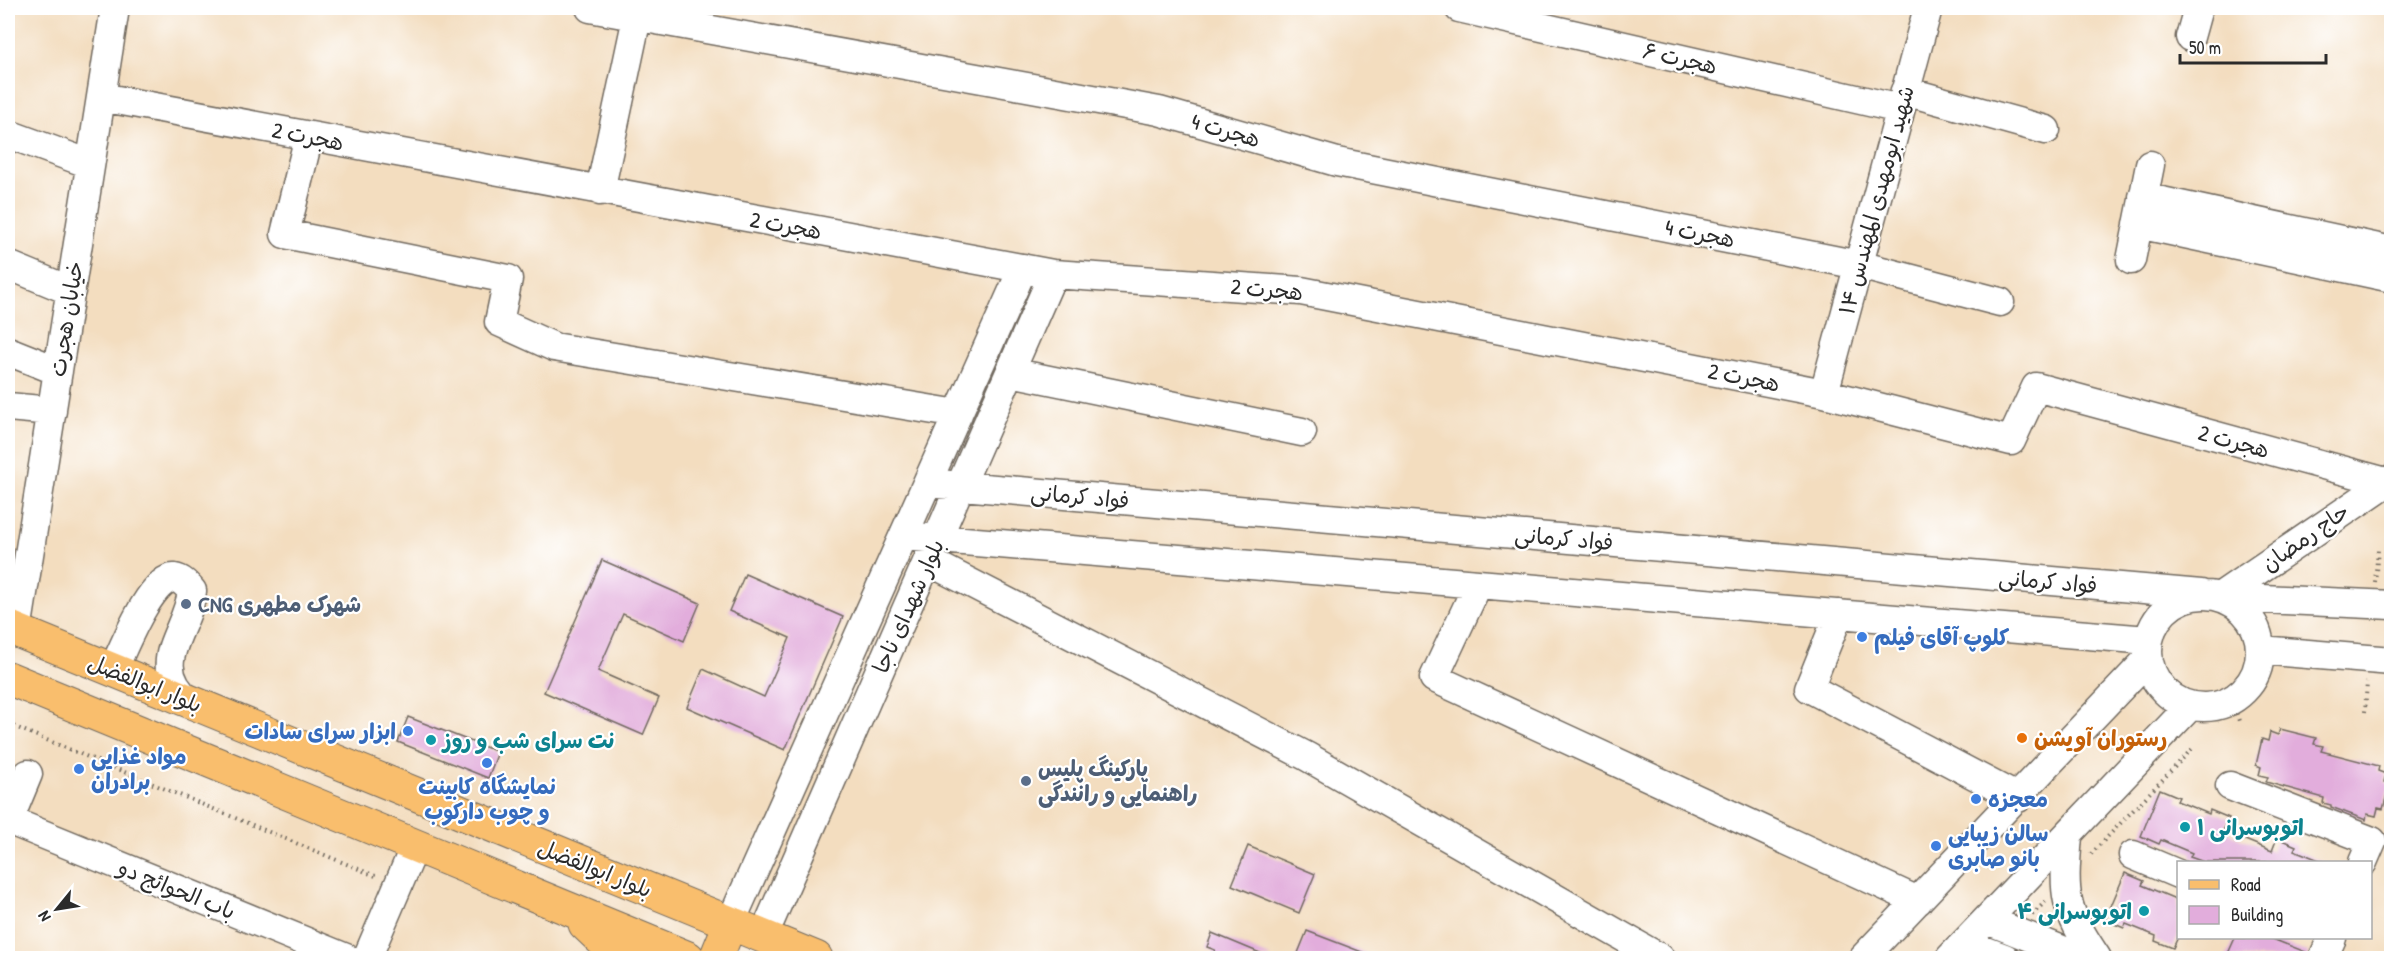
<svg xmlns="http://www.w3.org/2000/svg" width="2399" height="966" font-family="'Patrick Hand','Playpen Sans Arabic',sans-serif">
<rect width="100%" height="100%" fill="#fff"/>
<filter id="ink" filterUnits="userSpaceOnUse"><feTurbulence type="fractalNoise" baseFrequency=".0167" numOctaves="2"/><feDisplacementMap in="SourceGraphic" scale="12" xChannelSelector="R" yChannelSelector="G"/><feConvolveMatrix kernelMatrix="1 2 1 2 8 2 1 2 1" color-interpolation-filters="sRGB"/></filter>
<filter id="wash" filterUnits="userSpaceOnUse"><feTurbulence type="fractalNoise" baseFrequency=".008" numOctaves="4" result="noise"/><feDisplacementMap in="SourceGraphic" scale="24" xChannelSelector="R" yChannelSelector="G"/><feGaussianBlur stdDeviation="1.35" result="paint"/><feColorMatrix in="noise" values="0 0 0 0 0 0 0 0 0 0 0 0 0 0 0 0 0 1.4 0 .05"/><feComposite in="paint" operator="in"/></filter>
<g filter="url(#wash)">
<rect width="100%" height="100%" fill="#f3ddbf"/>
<g id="blocks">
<!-- building -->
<path fill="#e2addc" d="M602,560l98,43 -16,38 -61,-27 -25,57 61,27 -16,37 -99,-43z
M745,574l98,43 -58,133 -98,-43 16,-38 61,28 26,-59 -61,-27z
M408,717l90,35 -10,26 -90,-36z
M2280,729l36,9 -2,6 9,2 -2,5 58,15 -1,5 8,3 -2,8 6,2 -7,25 -5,-1 -2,8 -9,-2 -1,6 -35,-13v-2l-8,-2 1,-5 -58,-16 2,-5 -9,-2 2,-8 -5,-2 6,-26 6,2 2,-9 8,3z
M2160,789l19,8 -2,4 32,13 1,-4 19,8 -6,13 49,20 5,-13 19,8 -2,4 30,12h-120l-14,-5 2,-4 -31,-13 -2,4 -18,-8z
M1248,846l67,28 -16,39 -67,-28z
M2125,873l19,8 -2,4 36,15v37l-5,11 -18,-7 1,-5 -30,-12 -2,4 -19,-8z
M1307,931l68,26v1h-79z
M1212,933l60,25h-61l4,-8 -8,-3z
M2235,938h35l38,15 -1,5h-81z"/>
</g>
</g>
<g filter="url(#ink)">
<use href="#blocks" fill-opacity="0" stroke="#71695f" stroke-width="1.5"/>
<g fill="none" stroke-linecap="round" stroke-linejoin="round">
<defs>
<path id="minor" d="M590,8l569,103 178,51 522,103 141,37
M1459,8l441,101
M2190,37l8,-29
M1905,91l141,39
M101,97l952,177 248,17 523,102 187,48 25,-54 350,95
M8,134l82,30
M309,136l-24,98 223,45 -9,43 55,25 404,67
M600,191l39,-183
M2143,197l249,54
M2138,224l254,54
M2131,260l19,-95
M8,265l63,26
M8,351l50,20
M1010,372l292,60
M1824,393l104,-385
M8,407l44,4
M927,483l1274,111
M904,536l1244,104
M928,561l378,195 354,202
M1478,584l-44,94 484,223
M2148 651a56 56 0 1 1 112 0a56 56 0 1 1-112 0Z
M2219,597l173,-118
M2220,597l172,8
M1839,614l-30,74 209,110
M17,631l98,-623
M2260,650l132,11
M108,668l9,-7c8,-17 35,-84 57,-83 8,1 13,7 18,13 -4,41 -47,73 -2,111
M2230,786l142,55 -9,21
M8,820l338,138
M9,820l19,-46
M2068,836c-5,59 -5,72 29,122
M2133,855l45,19
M1987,920l95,38
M730,924l293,-656
M763,937l290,-663
M1965,943l40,15
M367,958l48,-112
M1863,958l285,-299
M1950,958l240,-252
M2323,958l9,-20"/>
<path id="major" d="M8,627l808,331
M8,678l680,280
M585,924l36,34
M716,958l14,-34"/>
</defs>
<!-- minor casing -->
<use href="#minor" stroke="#71695f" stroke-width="31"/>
<!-- major casing -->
<use href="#major" stroke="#71695f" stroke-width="35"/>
<!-- path -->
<path stroke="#71695f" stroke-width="4" stroke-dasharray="1.5 4.5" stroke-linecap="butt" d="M2375,582l3,-32
M2227,685l12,36
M2365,712l2,-30
M8,724l370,153
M2091,854l101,-105
M2032,915l14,-14"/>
<!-- minor -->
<use href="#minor" stroke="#fff" stroke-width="28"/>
<!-- major -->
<use href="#major" stroke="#f9be6d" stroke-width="33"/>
</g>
</g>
<!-- markers -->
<g fill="#5c6f8a" stroke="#fff" stroke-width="2">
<circle cx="186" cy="604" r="6"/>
<circle cx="1026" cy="781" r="6"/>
</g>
<g fill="#3f7fe0" stroke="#fff" stroke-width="2">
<circle cx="1862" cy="637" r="6"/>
<circle cx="408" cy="731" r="6"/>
<circle cx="487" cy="763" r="6"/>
<circle cx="79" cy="769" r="6"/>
<circle cx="1976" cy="799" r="6"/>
<circle cx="1936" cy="846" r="6"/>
</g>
<circle fill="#e8710a" stroke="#fff" stroke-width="2" cx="2022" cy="738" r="6"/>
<g fill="#0f9aa8" stroke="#fff" stroke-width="2">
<circle cx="431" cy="740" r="6"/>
<circle cx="2185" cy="827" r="6"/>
<circle cx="2144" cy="911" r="6"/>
</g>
<g text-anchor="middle" stroke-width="4.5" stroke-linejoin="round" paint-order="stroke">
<!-- street labels -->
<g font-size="22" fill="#2b2b2b" stroke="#fff">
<text transform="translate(1680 58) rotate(13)" y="8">هجرت ۶</text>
<text transform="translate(1226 130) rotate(16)" y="8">هجرت 4</text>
<text transform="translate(308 136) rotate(11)" y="8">هجرت 2</text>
<text transform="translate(1876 200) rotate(-75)" y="8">شهید ابومهدی المهندس ۱۴</text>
<text transform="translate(786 225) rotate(10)" y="8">هجرت 2</text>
<text transform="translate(1700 233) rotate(11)" y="8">هجرت 4</text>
<text transform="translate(1267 289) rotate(5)" y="8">هجرت 2</text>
<text transform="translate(66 319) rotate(-81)" y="8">خیابان هجرت</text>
<text transform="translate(1744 377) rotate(11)" y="8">هجرت 2</text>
<text transform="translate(2234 441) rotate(15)" y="8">هجرت 2</text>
<text transform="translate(1080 496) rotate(5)" y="8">فواد کرمانی</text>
<text transform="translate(2305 537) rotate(-35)" y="8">حاج رمضان</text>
<text transform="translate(1564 538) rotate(5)" y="8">فواد کرمانی</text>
<text transform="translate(2048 581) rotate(5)" y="8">فواد کرمانی</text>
<text transform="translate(908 606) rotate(-66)" y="8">بلوار شهدای ناجا</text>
<text transform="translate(145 683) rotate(22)" y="8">بلوار ابوالفضل</text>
<text transform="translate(595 868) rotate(22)" y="8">بلوار ابوالفضل</text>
<text transform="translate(177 889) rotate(22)" y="8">باب الحوائج دو</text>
</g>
<!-- service labels -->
<g font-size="22" font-weight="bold" fill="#4e5e75" stroke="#fff" text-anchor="start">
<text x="198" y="612">CNG شهرک مطهری</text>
<text x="1038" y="776">پارکینگ پلیس<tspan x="1038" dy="25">راهنمایی و رانندگی</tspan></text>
</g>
<!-- shop labels -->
<g font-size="22" font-weight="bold" fill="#366cbe" stroke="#fff" text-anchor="start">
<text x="1874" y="645">کلوپ آقای فیلم</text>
<text x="396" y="739" text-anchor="end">ابزار سرای سادات</text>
<text x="91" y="764">مواد غذایی<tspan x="91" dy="25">برادران</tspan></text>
<text x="487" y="794" text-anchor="middle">نمایشگاه کابینت<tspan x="487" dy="25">و چوب دارکوب</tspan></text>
<text x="1988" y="807">معجزه</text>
<text x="1948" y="841">سالن زیبایی<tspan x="1948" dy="25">بانو صابری</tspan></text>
</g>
<!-- food labels -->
<g font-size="22" font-weight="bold" fill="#c56008" stroke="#fff" text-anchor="start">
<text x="2034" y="746">رستوران آویشن</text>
</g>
<!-- culture labels -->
<g font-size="22" font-weight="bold" fill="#0d838f" stroke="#fff" text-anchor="start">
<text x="443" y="748">نت سرای شب و روز</text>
<text x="2197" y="835">اتوبوسرانی ۱</text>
<text x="2132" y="919" text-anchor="end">اتوبوسرانی ۴</text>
</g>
</g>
<!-- margin -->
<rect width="2399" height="966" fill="none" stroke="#fff" stroke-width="30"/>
<!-- legend -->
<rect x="2177" y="861" width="195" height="78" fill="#ffffff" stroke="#aaaaaa" stroke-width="1.5"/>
<rect x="2189" y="880" width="30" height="9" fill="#f9be6d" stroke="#aaaaaa" stroke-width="1.5"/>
<text x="2231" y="891" font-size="18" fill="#2b2b2b">Road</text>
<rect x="2189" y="906" width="30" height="18" fill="#e2addc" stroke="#aaaaaa" stroke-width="1.5"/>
<text x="2231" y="921" font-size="18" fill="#2b2b2b">Building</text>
<!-- north arrow -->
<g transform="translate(57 909) rotate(240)" stroke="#ffffff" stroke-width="4.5" paint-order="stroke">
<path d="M0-4.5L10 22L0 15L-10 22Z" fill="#2b2b2b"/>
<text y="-9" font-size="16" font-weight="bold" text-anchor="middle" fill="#2b2b2b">N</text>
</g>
<!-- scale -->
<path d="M2180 54v9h146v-9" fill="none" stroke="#2b2b2b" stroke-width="3"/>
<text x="2189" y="54" font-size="18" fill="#2b2b2b" stroke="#ffffff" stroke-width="4.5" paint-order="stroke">50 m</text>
</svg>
